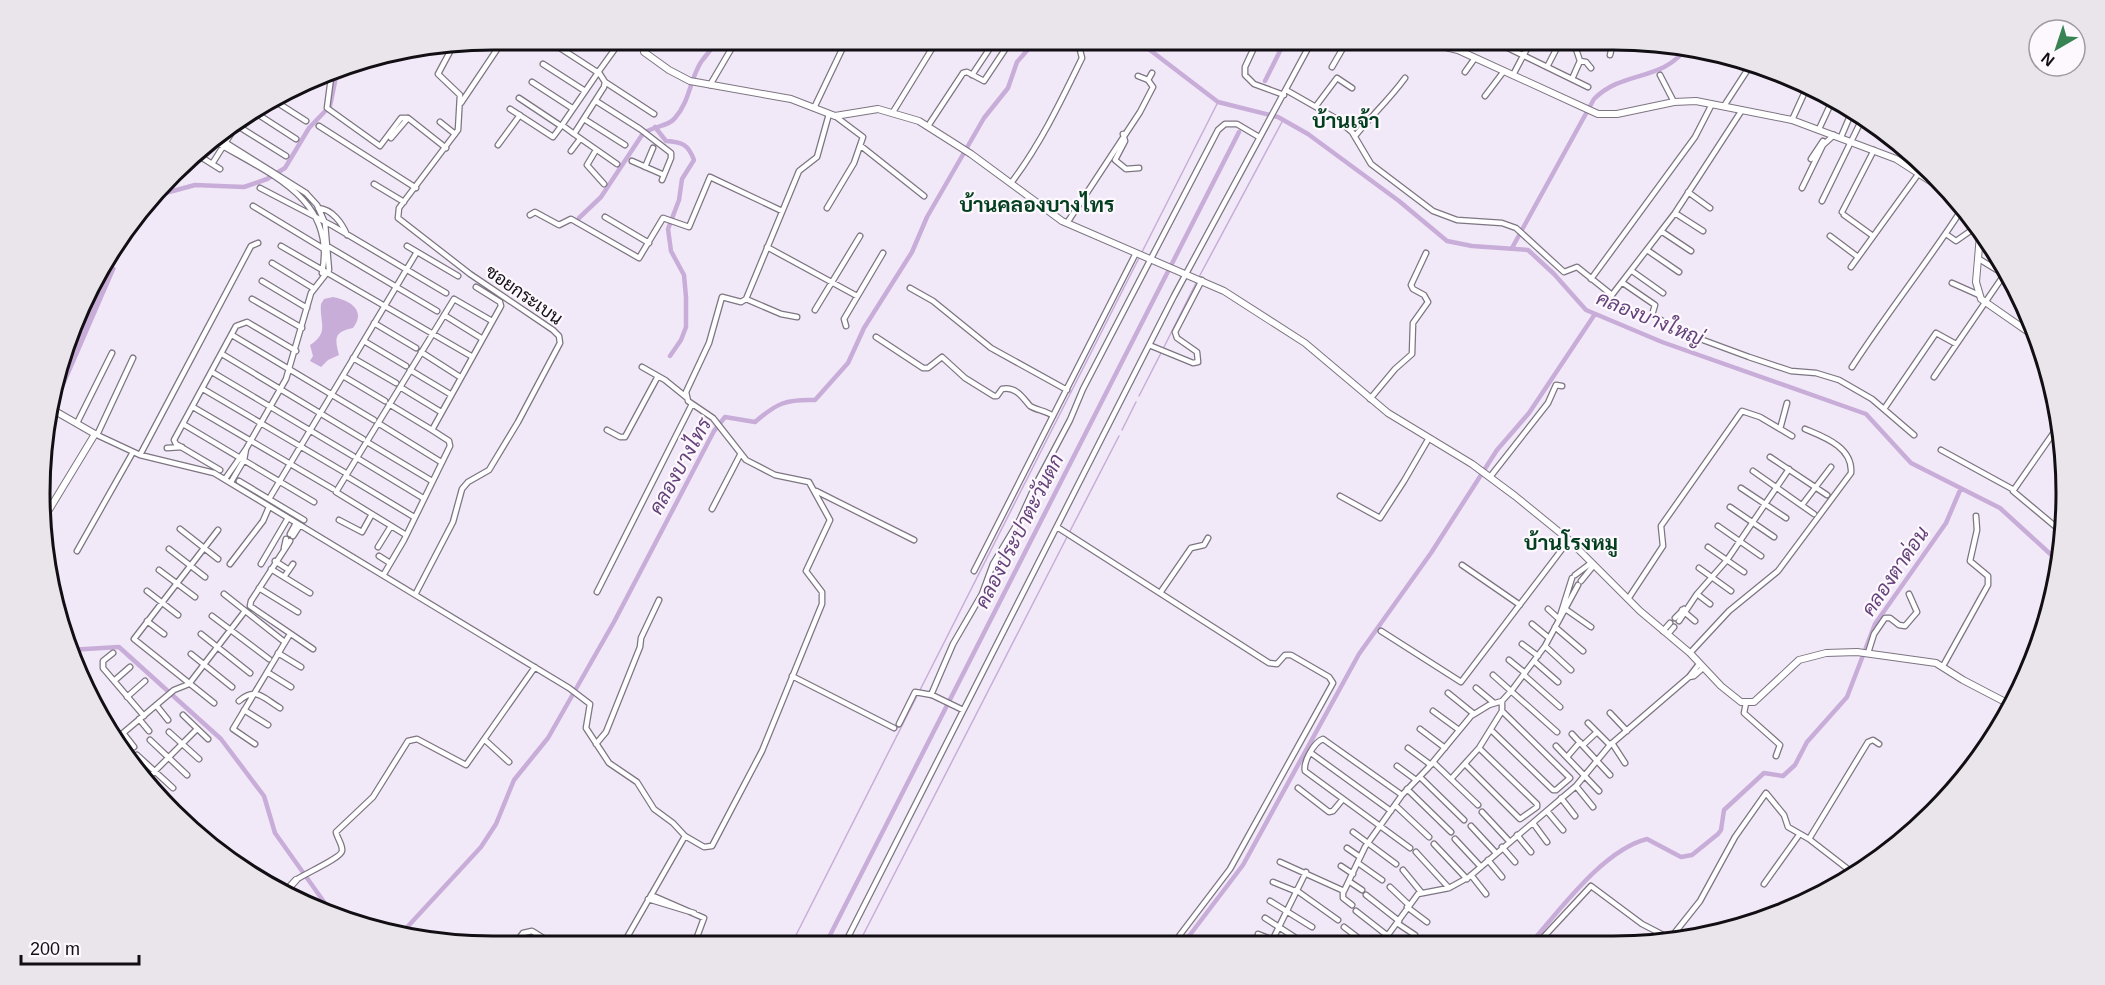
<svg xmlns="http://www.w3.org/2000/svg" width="2105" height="985" font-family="Helvetica,Sarabun,sans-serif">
<rect width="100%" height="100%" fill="#f2e9f8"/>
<!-- water -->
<path fill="#c8add9" d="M104,261l12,7 -53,122 -10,-1z
M333,297c16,3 34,13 20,31 -20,4 -18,11 -14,27l-11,5 -7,7 -11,-6 3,-5 -3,-11c20,-13 9,-23 11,-41l3,-5z"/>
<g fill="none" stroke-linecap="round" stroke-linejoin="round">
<!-- stream -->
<path stroke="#c8add9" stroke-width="1.5" d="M1141,254l77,-152
M1199,277l84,-157
M1164,347l33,-66
M1139,396l22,-43
M1122,430l14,-28
M1069,533l50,-97
M920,690l219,-432
M791,945l127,-251
M858,945l209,-408"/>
<!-- canal -->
<path stroke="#c8add9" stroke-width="4.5" d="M1109,39l37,8 72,55 60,15 30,17 91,67 48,40 25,5 56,4 26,24 32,36 76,32 204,72 45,49 89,45 59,54
M1265,81l21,-42
M655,127l11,14c16,1 22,3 28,19l-12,19 -3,21 -11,29 3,22 13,24 2,22v30l-5,13 -11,16
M158,195l37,-10 49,2 23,-8 18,-11 24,-40 21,-22 8,-39
M579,218l22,-21 41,-62c10,-10 25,-7 33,-17 15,-17 15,-39 26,-56 6,-8 12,-14 17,-23
M1512,248l82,-149c30,-30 68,-16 94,-53
M69,650l50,-3 102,92 43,57 11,37 59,83
M399,936l82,-89 15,-23 18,-44 34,-42 66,-116 100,-191 11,-14 30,5c22,-19 31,-23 60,-22l33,-37 16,-35 48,-76 15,-35 57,-99 24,-30 9,-26 20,-23
M1531,943c29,-33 72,-93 116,-104l34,18 11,-2 26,-21 3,-4 3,-20 40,-37 19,3 12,-11 12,-23 40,-45 28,-73 71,-101 15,-35
M1183,944l60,-79 116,-211 72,-101 66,-103 32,-37 66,-99
M825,945l414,-813"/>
<defs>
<path id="minor" d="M1242,39l12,8
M1258,39l-13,28v8l9,9 30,11
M1560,42l15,4 5,15
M557,46l40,26
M1504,46l84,41
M1610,55l4,-16
M543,64l42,27
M1332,67l11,-19 9,-9
M1547,67l13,-25
M332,70l-5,38 53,38 21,-28h6
M599,71l23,-32
M1465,72l10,-14
M597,74l-35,51 12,9 30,-47 1,-5 -7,-11 1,3
M972,75l24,-36
M1513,75l19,-36
M1660,75l14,27
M1138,76l10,4
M1572,79l8,-18 6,1 5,6
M532,82l40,26
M605,82l49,32
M710,85l27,-46
M1286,90l51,29 15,13 19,32 62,47 24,9 45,3 14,5 48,44 13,-5 35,28 63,-82 67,-103
M1485,96l19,-25
M270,98l36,23
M519,98l42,28
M596,101l44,28 31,24v5l-9,22
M461,103l43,-64
M1316,106l21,-28 15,10
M1724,106l28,-43
M814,108l33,-69
M510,109l43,28 9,-12
M251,110l45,29
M893,112l45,-73
M584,119l41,26
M1792,120l16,-35
M440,122l15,12
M233,123l53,33
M319,126l97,62
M928,126l35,-53 4,-1 17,9 26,-39 6,-3
M1819,129l14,-30
M574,134l43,30
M1123,134l2,7 -10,19 11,9 13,-1
M215,136l91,57 11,12 8,18 4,47 -18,23 -25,86 -40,70 -21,30
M1355,136c17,-21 34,-36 50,-58
M1841,137l12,-28
M391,138l17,-20 38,30
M211,139c53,33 127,57 111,134
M498,145l22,-30
M861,146l63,50
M596,150l-9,15 17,19
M571,151l9,-12
M193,152l27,17
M1811,159l12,-18
M632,161l32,14
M212,164l29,-46
M645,167l8,-19
M1011,183c29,-38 50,-82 71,-125l-2,-8
M374,184l30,18
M260,188l73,38 113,67
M1802,188l21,-43 11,-10
M1688,192l22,16
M1822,201l42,-86
M253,206l71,43
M318,208c14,1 24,15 29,27
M827,208l27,-45 9,-26 -28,-21
M1842,212l32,-62
M1675,213l28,18
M530,215l5,-3 24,13 12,-6 68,39 24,-40 26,9 21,-50 72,34
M1844,215l29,21
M605,217l44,26
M1067,223l73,-111 13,-25 -5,-7 4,-7
M1661,231l30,20
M1946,234l10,7 20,-14
M1830,236l28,21
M281,246l190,110
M407,246l51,30
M329,247l108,64
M767,247l90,49
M1647,250l32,22
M1979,259l23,14
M272,263l41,25
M1851,267l68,-94
M1632,271l31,22
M1591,279l104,-142 17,-33
M262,281l45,27
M1623,283l32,22 -3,10 32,18 65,24 42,14 25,2 23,7 33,19 42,36
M1952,283l27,12
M910,288l23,13 58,47 76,42
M252,299l50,29
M746,299l35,15 16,3
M815,310l45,-74
M444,315l37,23
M374,323l42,25
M846,326l-2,-7 39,-66
M232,335l142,85
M876,337l47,31h5l14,-11 23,21 29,18h3l5,-7c14,-3 21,9 28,17 6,4 17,5 23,10
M364,341l42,25
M1149,345l44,18 5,-1 -1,-10 -20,-14 -2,-6 27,-52
M421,352l39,25
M222,354l141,85
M353,358l43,25
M642,367l23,13 21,17
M1852,367c35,-54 75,-104 110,-158
M410,370l40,24
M212,372l141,84
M343,376l42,25
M1934,377l72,-105
M400,387l41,25
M203,389l141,83
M1370,399l25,-30 17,-15 1,-31 15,-21 -4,-7 -11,-6 -2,-4 15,-32
M389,404l43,26
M193,407l140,82
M1884,409l52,-76 20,11
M77,423l35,-70
M378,423l63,39
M183,424l131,78
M2059,425l-46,66 49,41
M1780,429l7,-26
M607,430l13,7h5l33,-61
M95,434l45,21 74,18 355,215 21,16 -4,24 23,35 28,19 17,27 19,14 12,13 19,11 8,-1 50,-95 60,-147v-12l-16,-21 24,-51 -21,-38 -34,-7 -29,-15 -33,-42 -25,-17 -2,-9 23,-49 13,-46 19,5 5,-3 53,-128 18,-14 12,-43
M97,435l36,-77
M367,442l65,39
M167,448l15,-1
M1941,450l73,40
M140,455l111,-209 7,-3
M1770,457l57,38
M357,458l66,40
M220,470l-44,-26 -2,-4 62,-114 11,-4 49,29
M1753,471l61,43
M346,476l68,41
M1490,477l58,-74 8,-18 6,1
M239,481l65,39
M231,482l13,-22 2,-11
M1741,488l45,30
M816,491l98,49
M1340,496l40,22 24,-37 25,-43
M269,499l148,-247
M1802,505l29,-38
M1730,507l44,30
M712,509l28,-54
M339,520l23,12 10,-18
M1718,526l43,30
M1057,527l212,136 8,1 8,-9h6l38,22 4,6 -103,186 -57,75
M180,529l38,30
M290,534l6,-11
M406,535l-70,-43 118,-193 38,22
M293,536l7,-11
M290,541l-39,60 -1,5 63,43
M378,547l13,-21
M1708,547l36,25
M284,548l2,-9
M169,549l36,28
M77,551l56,-99
M379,556l11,7
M275,561l14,9
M230,564l33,-43 6,-14
M261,564l27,-46
M1462,565l58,40
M1699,568l32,23
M271,569l39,24
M159,570l36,27
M974,571l162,-318
M384,574l20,-34 46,-94 -1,-5 -17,-11 69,-124 -1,-4 -24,-15
M1575,575l16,-12
M284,577l9,-13
M1581,581l13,-16
M259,588l39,24
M147,591l31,24
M597,592l95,-188
M416,593l37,-71 9,-33 6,-7 21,-12 29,-48 42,-79 -1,-7 -6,-6 -83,-56 -72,-56 1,-10 59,-78 2,-35 -22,-21 15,-28
M1160,593l31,-45 13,-3 4,-7
M224,594l58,46
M1697,594l13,10
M1628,599l35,-53 -2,-20 81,-115 18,6 32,19
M1564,608l27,19
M1548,609l11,10
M1682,610l13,11
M212,616l57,43
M1560,616l12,-38
M1675,618l9,-9
M147,621l17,13
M1679,621l18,-27 30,-34 62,-91
M1532,624l17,14
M1555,627l28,24
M1381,631l80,51 108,-142
M1663,631l7,-8
M201,634l49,39
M1668,634l6,-7
M1522,644l16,12
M1545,646l26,24
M113,653l-10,8v7l41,48
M278,653l23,14
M1690,653l39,-42 49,-40 73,-98c2,-26 -27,-36 -46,-44
M1868,653l6,-19 11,-16h5l9,7 6,1 12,-14 -8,-18
M191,654l41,33
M1509,660l16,13
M1534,661l24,21
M1943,666l45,-81v-9l-18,-15 7,-31 -1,-14
M267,672l24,15
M1493,675l64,57
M1524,675l36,32
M792,676l102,52
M1689,677l5,-1 9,-8
M114,681l16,-14
M1476,688l18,15
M1448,693l26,21
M931,695l22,-51 29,-50 11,-30 27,-45 16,-35 34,-64 13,-31 135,-259 7,-6h12l22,13
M127,697l18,-16
M239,701c17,-15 24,-3 41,7
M214,703l-80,-64 84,-109
M1746,703l-2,10 36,32 -4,11
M156,705l12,15
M244,710l24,15
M1433,711l26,19
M1610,713l17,18
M183,715l25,24
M139,719l10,12
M1588,723l22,22
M899,724l16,-32 17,3 31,15
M1420,729l25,19
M1491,730l62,60h3l14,-12 -68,-67v-10
M169,732l30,27
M123,733l11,14
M1572,734l38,41
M116,739l58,-49 15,-6 56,-73
M150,740l37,35
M485,740l24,22
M1612,743l13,20
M255,744l-22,-15 57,-95
M596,744l10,-12 34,-85 1,-9 18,-38
M1583,745l14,-13
M1556,746l43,45
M1408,748l23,17
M1311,753l80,58
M137,755l36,33
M1567,757l13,-15
M1433,762l45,43
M1465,764l55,55 17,-12v-3l-58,-56
M1397,766l19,14
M1420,777l44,43
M148,778l49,-49
M1451,779l28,-31 23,-37
M1576,786l17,21
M1298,788l31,24 4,-1 10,-12
M1407,789l44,43
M1402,795l-79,-56c-9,3 -20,23 -18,32l105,77
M1561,798l14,18
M1395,805l34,32
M1547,811l16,19
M1482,812l27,29
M1533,823l14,19
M1471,826l25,27
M1353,832l43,32
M1517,835l14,17
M1455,839l26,28
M1809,839l59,-97 5,-2 6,4
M1434,844l33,35
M1502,847l13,15
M1347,848l13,9
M1416,852l33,36
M1488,860l14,17
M1280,862l64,29 21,-44 37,-52 26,-27 43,-52 18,-11 13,-4 10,-11 33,-44 33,-61
M1358,863l24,17
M1341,866l12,8
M1403,870l18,22
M1471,875l15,19
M296,880c8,-6 45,-22 46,-29 1,-6 -5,-13 -6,-19l37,-35 35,-56 9,-2 49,26 69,-98
M1273,882l22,9
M1350,882l12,8
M1764,884l35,-49
M1390,887l19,18
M1296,890l42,30
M1343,891v7l9,7
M651,895l53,23 -10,27
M1366,895l33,26
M648,899l46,14
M1270,901l42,26
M1407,907l20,15
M1356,911l32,25
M1265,918l37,24
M1397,923l18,12
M1344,927l21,16
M1258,934l15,6
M1669,940l31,-39 35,-64 31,-44 18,22 4,12 21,12 44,34
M1271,943l35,-71
M1334,943h1
M1382,943l36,-49 31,-6 20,-11 107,-91 34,-41 79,-68 10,-13
M1538,943l53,-57 51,38 33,17
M844,945l330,-649 139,-257
M513,946l10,-13 9,-2 24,15
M622,946l63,-110"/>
<path id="tertiary" d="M642,39l2,13 25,18 21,11 101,18 44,17 43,-7 41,12 52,33 91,67 162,70 81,52 83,70 84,51 43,32 54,44 71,71 50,42 31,33 20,16h13l45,-42 27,-7 31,-1 79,11 27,17 46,24
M1383,39l46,4 29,7 140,64h19l57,-12 22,-1 96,19 104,39 45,29 21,21 18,26 -4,47 5,17 56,39
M44,518l51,-84 -47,-27
M286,891l10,-11"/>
</defs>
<!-- minor casing -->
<use href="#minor" stroke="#7d7582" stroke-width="7"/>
<!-- tertiary casing -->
<use href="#tertiary" stroke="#7d7582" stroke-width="8"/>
<!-- minor -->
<use href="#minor" stroke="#fff" stroke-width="4.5"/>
<!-- tertiary -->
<use href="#tertiary" stroke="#fff" stroke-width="6"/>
</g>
<g text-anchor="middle" stroke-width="4.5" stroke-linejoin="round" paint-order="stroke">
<!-- street labels -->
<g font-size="18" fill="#120f14" stroke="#fcf8fe">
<text transform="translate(524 295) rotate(35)" y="6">ซอยกระเบน</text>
</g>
<!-- water labels -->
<g font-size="20" font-style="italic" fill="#654179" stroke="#fcf8fe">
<text transform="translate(1650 318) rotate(22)" y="7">คลองบางใหญ่</text>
<text transform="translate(680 466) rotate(-61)" y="7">คลองบางไทร</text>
<text transform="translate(1019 531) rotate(-63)" y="7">คลองประปาตะวันตก</text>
<text transform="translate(1895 571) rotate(-56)" y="7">คลองตาด่อน</text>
</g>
<!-- quarter labels -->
<g font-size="21" font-weight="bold" fill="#033e1e" stroke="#fcf8fe">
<text x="1346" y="128">บ้านเจ้า</text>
<text x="1037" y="212">บ้านคลองบางไทร</text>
<text x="1571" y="550">บ้านโรงหมู</text>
</g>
</g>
<!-- crop -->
<path d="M0 0H2105V985H0ZM493 50H1613A443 443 0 0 1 2056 493V493A443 443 0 0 1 1613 936H493A443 443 0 0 1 50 493V493A443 443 0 0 1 493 50Z" fill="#e9e5eb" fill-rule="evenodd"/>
<path fill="none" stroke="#120f14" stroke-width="3" d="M493 50H1613A443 443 0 0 1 2056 493V493A443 443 0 0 1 1613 936H493A443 443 0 0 1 50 493V493A443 443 0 0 1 493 50Z"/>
<!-- north arrow -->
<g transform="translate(2057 48) rotate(219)"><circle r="28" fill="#fcf8fe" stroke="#9e9ba0" stroke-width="1.5"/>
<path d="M0-4.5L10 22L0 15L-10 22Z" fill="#378352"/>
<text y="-9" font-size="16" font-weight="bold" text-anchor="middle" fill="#120f14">N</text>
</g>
<!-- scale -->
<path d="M21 955v9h118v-9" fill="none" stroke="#120f14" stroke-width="3"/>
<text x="30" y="955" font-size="18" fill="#120f14" stroke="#fcf8fe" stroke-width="4.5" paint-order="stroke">200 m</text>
</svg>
